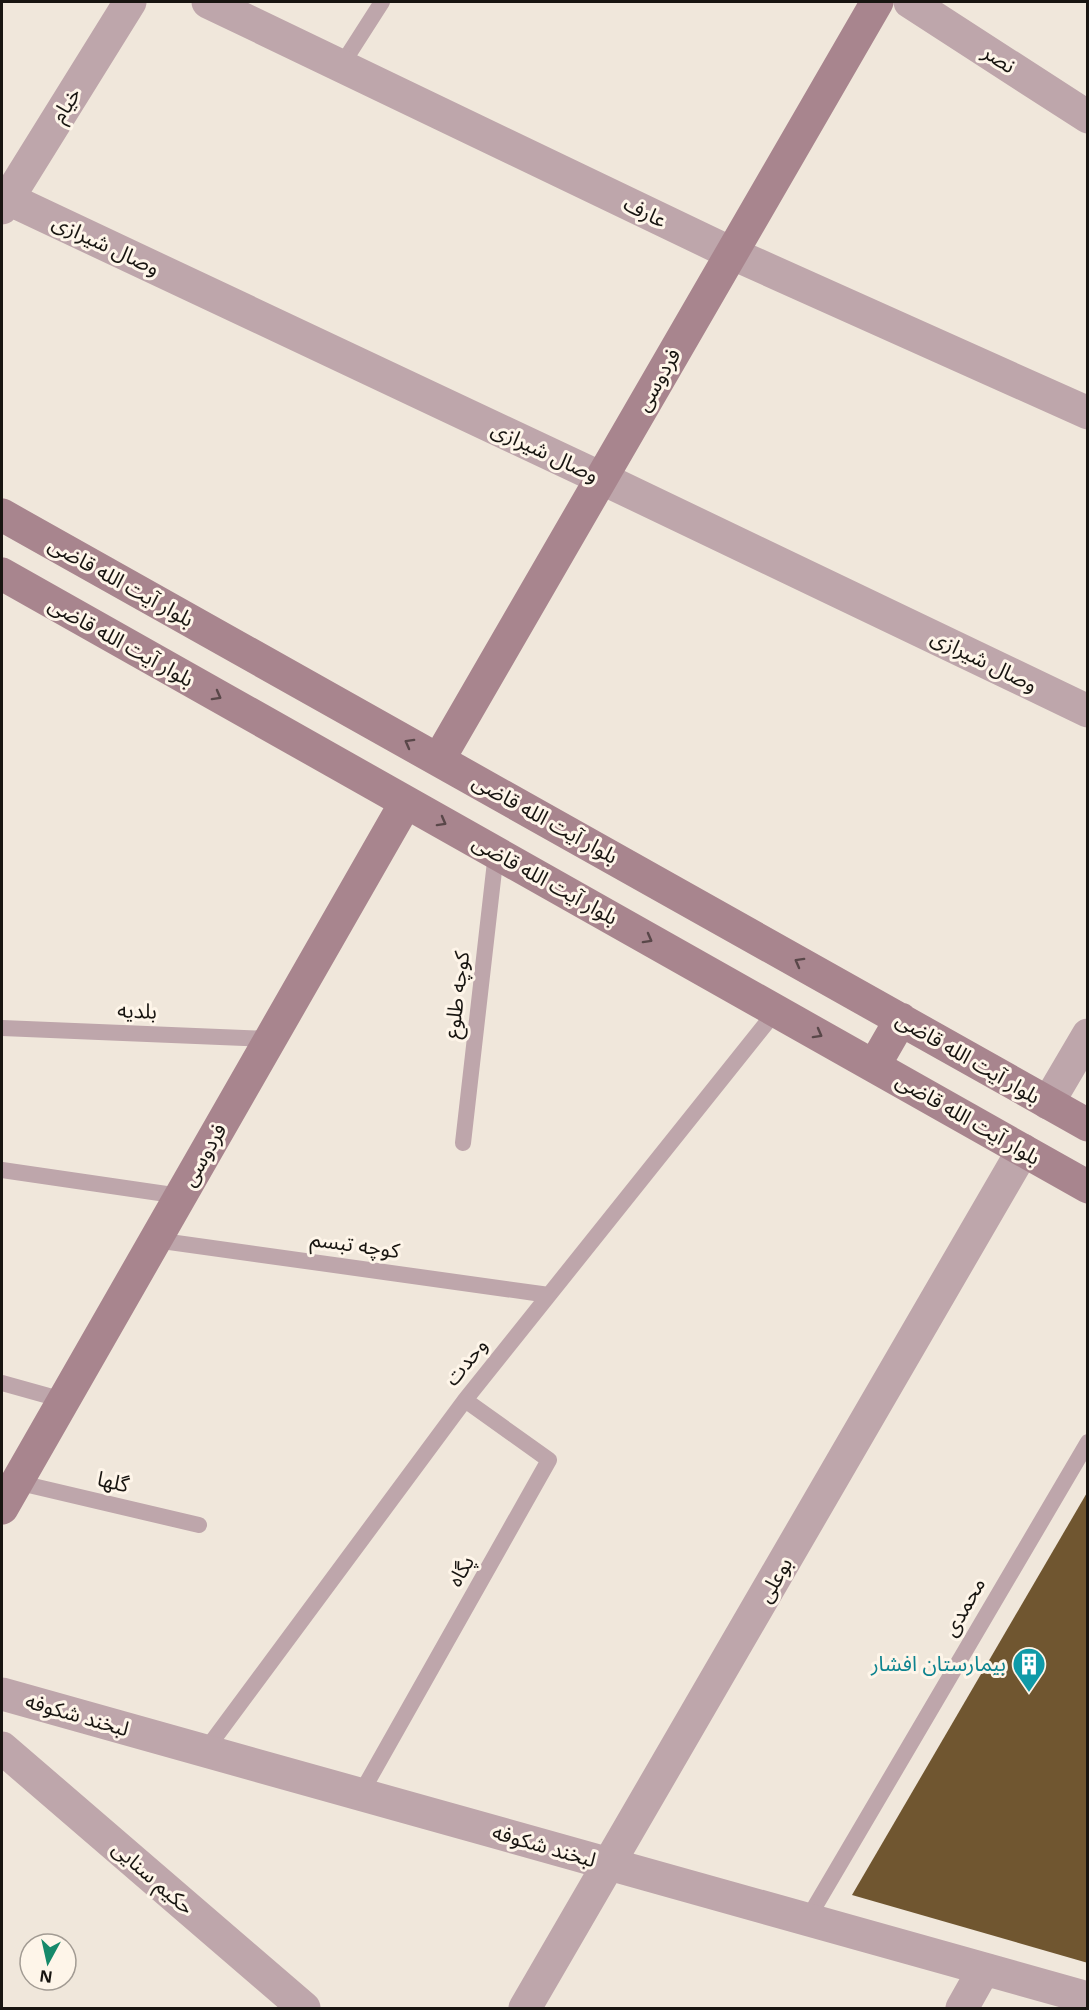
<svg xmlns="http://www.w3.org/2000/svg" width="1089" height="2010" font-family="'Open Sans','Noto Sans Arabic',sans-serif">
<rect width="100%" height="100%" fill="#f0e7db"/>
<!-- building -->
<path fill="#705630" d="M1088,1491v472l-236,-68z"/>
<g fill="none" stroke-linecap="round" stroke-linejoin="round">
<!-- service -->
<path stroke="#bea6ab" stroke-width="16" d="M341,66l41,-64
M2,1028l269,11
M463,1143l33,-290
M2,1170l178,26
M155,1240l394,55
M2,1383l61,17
M16,1482l183,43
M205,1751l260,-351 311,-389
M360,1795l189,-335 -84,-60
M807,1920l281,-478"/>
<!-- minor -->
<path stroke="#bea6ab" stroke-width="33" d="M208,2l523,251 357,160
M910,2l178,115
M2,196l599,282 487,233
M2,208l128,-206
M1048,1103l40,-68
M2,1694l1086,304
M2,1748l302,260
M525,2008l498,-858
M962,2008l22,-39"/>
<!-- secondary -->
<path stroke="#a8858e" stroke-width="33" d="M2,515l1086,610
M2,574l1086,613
M439,759l438,-757
M874,1066l27,-47
M2,1508l404,-706"/>
</g>
<!-- one-way arrows -->
<defs><path id="oneway-chevron" d="M-2-3.5L2.5 0L-2 3.5" fill="none" stroke-width="1.6" stroke-linecap="round" stroke-linejoin="round" transform="scale(1.5)"/></defs>
<g stroke="#594749">
<use href="#oneway-chevron" transform="translate(217 696) rotate(29)"/>
<use href="#oneway-chevron" transform="translate(409 743) rotate(-151)"/>
<use href="#oneway-chevron" transform="translate(442 822) rotate(29)"/>
<use href="#oneway-chevron" transform="translate(648 939) rotate(29)"/>
<use href="#oneway-chevron" transform="translate(799 962) rotate(-151)"/>
<use href="#oneway-chevron" transform="translate(818 1034) rotate(29)"/>
</g>
<!-- icons -->
<defs>
<symbol id="building-pin" viewBox="-11 -11 22 30"><path d="M0 17L-7.5 6A9.5 9.5 0 1 1 7.5 6Z" fill="#0f9aa8" stroke="#fef5e9"/><path d="M-4-6H4V6H1V3H-1V6H-4ZM-2.5-4.3h1.7v1.8h-1.7ZM.8-4.3h1.7v1.8H.8ZM-2.5-1h1.7V.8h-1.7ZM.8-1h1.7V.8H.8Z" fill="#fff"/></symbol>
</defs>
<g fill-rule="evenodd">
<use href="#building-pin" x="1010" y="1645" width="38" height="52"/>
</g>
<g text-anchor="middle" stroke-width="6" stroke-linejoin="round" paint-order="stroke">
<!-- street labels -->
<g font-size="21" fill="#181511" stroke="#fef5e9">
<text transform="translate(999 59) rotate(33)" y="7">نصر</text>
<text transform="translate(66 105) rotate(-58)" y="7">خیام</text>
<text transform="translate(645 212) rotate(26)" y="7">عارف</text>
<text transform="translate(106 245) rotate(25)" y="7">وصال شیرازی</text>
<text transform="translate(658 380) rotate(-60)" y="7">فردوسی</text>
<text transform="translate(545 452) rotate(25)" y="7">وصال شیرازی</text>
<text transform="translate(121 582) rotate(29)" y="7">بلوار آیت ‌الله قاضی</text>
<text transform="translate(121 642) rotate(29)" y="7">بلوار آیت‌ الله قاضی</text>
<text transform="translate(984 661) rotate(26)" y="7">وصال شیرازی</text>
<text transform="translate(545 819) rotate(29)" y="7">بلوار آیت ‌الله قاضی</text>
<text transform="translate(545 880) rotate(29)" y="7">بلوار آیت‌ الله قاضی</text>
<text transform="translate(457 995) rotate(-83)" y="7">کوچه طلوع</text>
<text transform="translate(137 1011) rotate(2)" y="7">بلدیه</text>
<text transform="translate(968 1058) rotate(30)" y="7">بلوار آیت ‌الله قاضی</text>
<text transform="translate(968 1119) rotate(30)" y="7">بلوار آیت‌ الله قاضی</text>
<text transform="translate(204 1155) rotate(-60)" y="7">فردوسی</text>
<text transform="translate(355 1245) rotate(8)" y="7">کوچه تبسم</text>
<text transform="translate(466 1362) rotate(-51)" y="7">وحدت</text>
<text transform="translate(113 1482) rotate(13)" y="7">گلها</text>
<text transform="translate(461 1571) rotate(-60)" y="7">پگاه</text>
<text transform="translate(775 1580) rotate(-60)" y="7">بوعلی</text>
<text transform="translate(964 1607) rotate(-60)" y="7">محمدی</text>
<text transform="translate(77 1715) rotate(16)" y="7">لبخند شکوفه</text>
<text transform="translate(544 1846) rotate(16)" y="7">لبخند شکوفه</text>
<text transform="translate(153 1878) rotate(41)" y="7">حکیم سنایی</text>
</g>
<!-- culture labels -->
<g font-size="21" fill="#0d838f" stroke="#fef5e9" text-anchor="end">
<text x="1006" y="1671">بیمارستان افشار</text>
</g>
</g>
<!-- border -->
<rect width="1089" height="2010" fill="none" stroke="#181511" stroke-width="6"/>
<!-- north arrow -->
<g transform="translate(48 1962) rotate(188)"><circle r="28" fill="#fef5e9" stroke="#a29b93" stroke-width="1.5"/>
<path d="M0-4.5L10 22L0 15L-10 22Z" fill="#15896a"/>
<text y="-9" font-size="16" font-weight="bold" text-anchor="middle" fill="#181511">N</text>
</g>
</svg>
